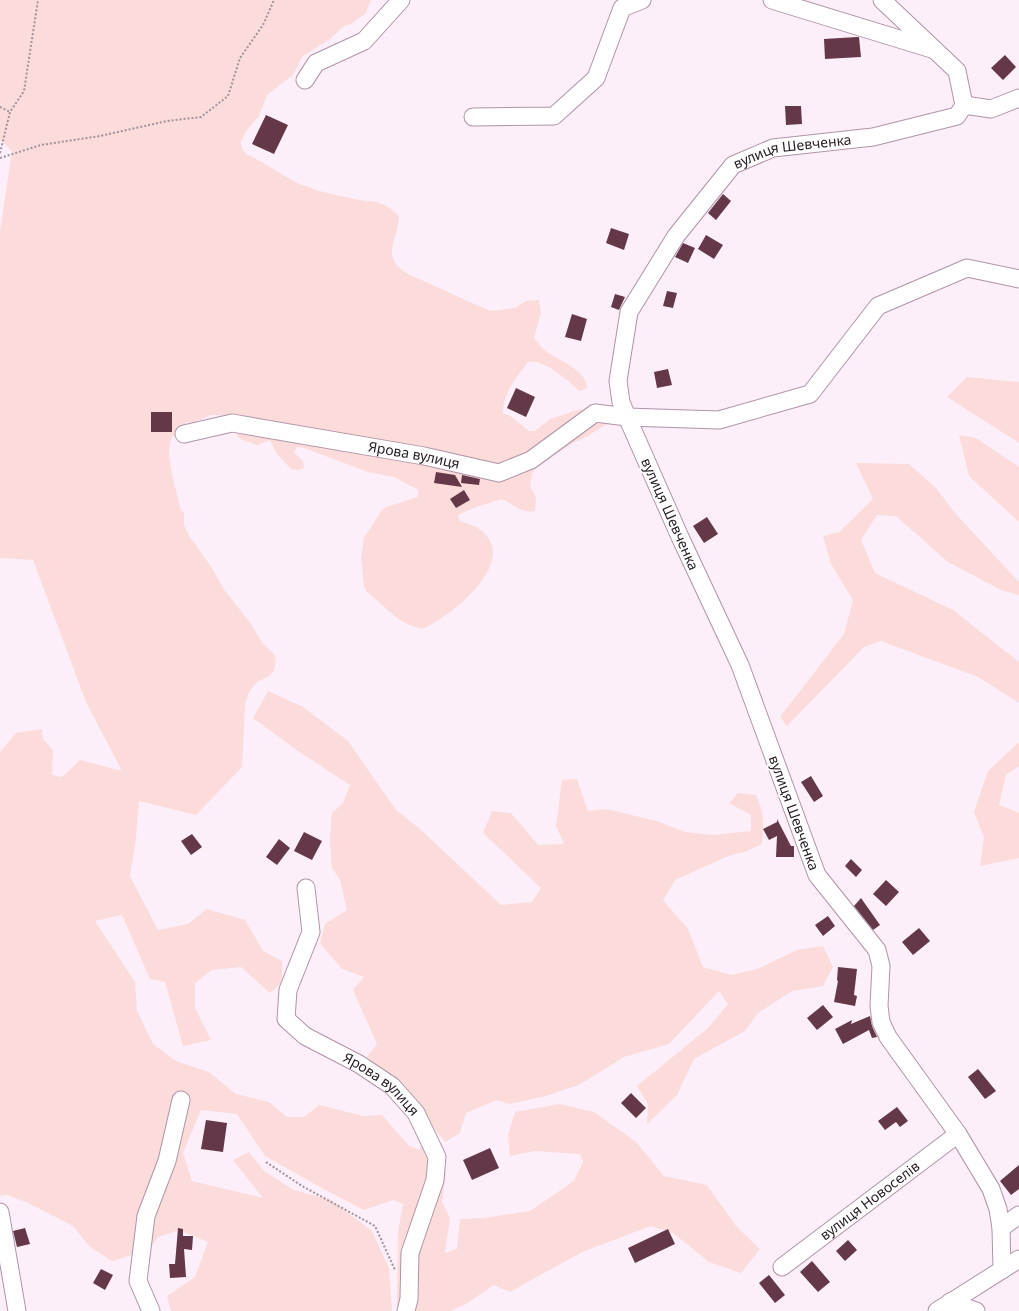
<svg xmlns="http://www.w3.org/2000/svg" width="1019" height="1311" font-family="'Noto Sans',sans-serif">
<rect width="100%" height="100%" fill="#fceff9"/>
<!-- green -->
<path fill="#fbdcdb" d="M0,0h371l-5,13 -15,11 -7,2 -14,13 -28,18 -9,18 -26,20 -8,21 -13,15 -5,11 1,7 4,5c22,9 40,26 62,33 13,5 28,8 42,11 24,6 29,-1 49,18 -1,26 -20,40 9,58l82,37 25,-3 11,-7 13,-1 2,13 -7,25c4,5 8,10 13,14 12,8 40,19 40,36l-7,3c-13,-10 -34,-32 -52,-29 -11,15 -26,32 -25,52l6,1 20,16h6l15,-12 31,-10 24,9 3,6c-11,5 -22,15 -34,18l-38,26 -4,6 -2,12 6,12 -1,13c-13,3 -22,-7 -33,-12l-26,8 -18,8 2,6c9,3 19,6 25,13 31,32 -38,85 -63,95l-13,-4 -12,-7 -31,-27 -2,-6 -3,-27 3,-20 18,-28 5,-3 31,-10v-7l-24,-13 -26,-5 -64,-24 -7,-1 -3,5 9,9 1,7 -7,2 -6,-1 -14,-15 -7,-14 -13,5c-5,-2 -15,-4 -19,-8 -6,-9 -1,-15 -14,-22h-13l-19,8 -5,-1c-5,5 -12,10 -15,16 -9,17 6,55 9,73l3,1v13l6,12 22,31 13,23 24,30 14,23 10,9 3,5 -2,13 -5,5 -12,6 -8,10 -4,12 -3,63 -46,48 -57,-14 -3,37 -6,38 28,54 30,-6 19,-15 38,11 18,31 19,10v21l-12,11 -29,-26 -29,3 -17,13v25l16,32 -28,6 -18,-64 -15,-3 -28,-64 -27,6 40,61 2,29 16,33 23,17 33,11 27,22 33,8 18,15h17l15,-12 44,11 19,-1 27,31 11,4 3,-14 12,16 11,23 -4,27 8,16 -5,35 12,-4 3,-30 24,-1 46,-7 44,-30 9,-19 -3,-8 -45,-3 -25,5 -2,-21 7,-23 45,-8 34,8 42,30 28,34 43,9 29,41 24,23 -19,24 -32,-11 -36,-29 -22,-7 -69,26 -72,40 -16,-7 -28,19 -15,7h-54l1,-79 5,-28 -10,-4 -29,10 -46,-24 -53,-30 -28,-42 -36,-4 -18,43 9,28 71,17 -30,-38 16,-8 15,19 30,19 37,10 41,31 17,37 3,43h-221l-4,-15 28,-19 13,-35 -29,-12 -21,7 -9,13 -37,11 -23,-15 -16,-20 -47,-24 -19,-7 -7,1v-444l16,-19 26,-4 1,10 10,11 -1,25 10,2 18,-17 42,11 -36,-69 -53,-142 -33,-2v-327l12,-80 -12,-11z
M967,377l52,5v61l-72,-46z
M959,435l17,3 43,29v55l-50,-46z
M856,463l53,1 27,24 19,25 64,69v13l-18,-5 -53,-28 -52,-46 -19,-1 -16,25 14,33 78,37 66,52v41l-41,-26 -97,-36 -17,6 -77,79 -7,-9 64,-83 9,-34 -22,-36 -8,-28 16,-4 34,-33z
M268,691l35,16 45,34 48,69 24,19 81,76 31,-3 9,-14 -58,-55 9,-22 19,2 27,32 26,-1 -8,-18 6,-46 15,-1 11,32 18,-2 51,12 28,11 27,3 39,-4v-16l-22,-12 9,-10 18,2c8,17 8,30 6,49l-15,7 -19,5 -53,24 -12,20 25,29 15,38 28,8 26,-6 40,-19 26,-4 10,21 -10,19 -31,5 -34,22 -13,18 -51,28 -17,36 -30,29 1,-20 -11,-18 71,-58 20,-24 -9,-13 -50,53 -45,13 -45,28 -33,11 -36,8 -13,-4 -31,13 -6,20 -15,9 -48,-61 -30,-24 10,-13 -24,-54 11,-13 -22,-8 -22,-26 5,-19 22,-14 -7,-30 -8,-12 -2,-28 2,-27 11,-10 7,-18 -52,-34 -45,-33z
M1019,742v24l-13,9 -7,30 20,8v45l-39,8 4,-29 -10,-25 14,-41z"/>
<!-- building -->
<path fill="#653849" d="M857,37h2l2,20 -36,2 -1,-20z
M1005,55l11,12 -13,13 -12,-12z
M785,106h16l1,18 -16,1z
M266,115l22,10 -14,29 -22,-10z
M723,194l8,7 -15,19 -8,-7z
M611,228l18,6 -5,16 -18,-7z
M706,235l17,10 -9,14 -16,-10z
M683,243l12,5 -7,15 -13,-6z
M667,291l10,2 -4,15 -10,-2z
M615,294l10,3 -6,13 -8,-3z
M572,314l15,5 -6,22 -16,-4z
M668,369l4,16 -15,3 -3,-16z
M516,388l19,9 -9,20 -19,-9z
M151,412h21v20h-21z
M436,472l19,3 7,12 -28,-4z
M462,475l18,4 -1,6 -18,-2z
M464,490l6,10 -14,8 -6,-9z
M707,517l11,17 -14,9 -11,-17z
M811,776l12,20 -9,6 -13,-20z
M777,819l14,27h3v11h-18l1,-21 -8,4 -6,-11 14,-7z
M304,832l18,9 -10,19 -18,-9z
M192,834l10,13 -11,8 -10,-14z
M279,839l11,9 -13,17 -11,-8z
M851,859l11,11 -6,7 -11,-11z
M886,880l13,12 -13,14 -13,-12z
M861,898l19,27 -7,5 -19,-24z
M828,916l7,10 -12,10 -8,-11z
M919,928l11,13 -17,14 -11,-13z
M838,967l19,2 -3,26 3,1 -2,10 -21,-4 4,-21 -1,-1z
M823,1005l10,12 -16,13 -10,-12z
M870,1016l2,10 5,11 -5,1 -3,-8 -26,14 -8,-15 17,-9 -1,4z
M978,1069l18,22 -11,8 -17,-22z
M631,1093l15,15 -10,10 -15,-15z
M897,1107l11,14 -8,6 -4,-5 -11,8 -7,-9z
M206,1120l21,3 -4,29 -22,-3z
M490,1148l9,20 -27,12 -9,-20z
M1019,1165v24l-8,6 -11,-14z
M25,1228l5,16 -13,3 -4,-16z
M178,1228l5,1v7h10l-1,14 -8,-1 2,28 -16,1 -1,-14h6z
M668,1229l7,15 -40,19 -7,-15z
M848,1240l9,10 -12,11 -9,-10z
M812,1261l18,21 -12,10 -18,-20z
M101,1269l12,6 -8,15 -12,-7z
M769,1275l16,20 -10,8 -16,-20z"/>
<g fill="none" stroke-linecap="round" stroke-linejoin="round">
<defs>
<g id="minor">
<path d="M772,0l163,50"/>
<path d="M882,0l75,71 7,34"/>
<path d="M305,80l11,-17 48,-22 37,-41"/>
<path d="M473,117l81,-1 42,-38 26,-70 20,-8"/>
<path id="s1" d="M184,434l48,-11 192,33 75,17 32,-13 64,-47 32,4 92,3 91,-26 68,-88 89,-38 52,11"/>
<path id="s2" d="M306,888l5,44 -23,58 -2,29 19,17 54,28 33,22 24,27 21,44 -2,23 -25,73 -1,46 -3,12"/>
<path d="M0,1212l17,99"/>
<path d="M1001,1228l18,-13"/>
<path id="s3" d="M782,1267l176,-133"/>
<path id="s4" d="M1002,1270l-1,-42 -3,-19 -7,-20 -33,-55 -70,-97 -7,-15 -2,-16 2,-40 -4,-16 -60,-75 -77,-210 -60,-128 -53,-120 -6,-15 -3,-21 11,-69 47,-76 57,-71 40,-17 100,-11 84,-21 7,-11 27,4 28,-11"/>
<path d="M950,1302l26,9"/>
<path d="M151,1311l-13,-30 8,-65 21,-55 14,-61"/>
<path d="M937,1311l82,-52"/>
</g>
</defs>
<!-- minor casing -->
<use href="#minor" stroke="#b093a9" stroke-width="19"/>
<!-- path -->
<path stroke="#9e929c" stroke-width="2" stroke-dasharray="2 2" stroke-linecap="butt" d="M0,107l10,5
M0,153l10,-41 14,-21 14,-91
M0,158l41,-13 59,-9 67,-15 34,-4 27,-21 12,-38 23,-33 11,-25
M266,1162l36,24 73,40 20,44"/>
<!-- minor -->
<use href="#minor" stroke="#fff" stroke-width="17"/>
</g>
<g text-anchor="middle" stroke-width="4" stroke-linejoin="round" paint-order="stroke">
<!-- street labels -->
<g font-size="14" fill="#271c25" stroke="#fff">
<text dy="5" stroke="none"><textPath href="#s4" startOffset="1297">вулиця Шевченка</textPath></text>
<text dy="5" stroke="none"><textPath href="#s1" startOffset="234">Ярова вулиця</textPath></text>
<text transform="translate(670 514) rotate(66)" y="5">вулиця Шевченка</text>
<text transform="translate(794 813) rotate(70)" y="5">вулиця Шевченка</text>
<text dy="5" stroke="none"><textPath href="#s2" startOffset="252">Ярова вулиця</textPath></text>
<text dy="5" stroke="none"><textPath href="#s3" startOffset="110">вулиця Новоселів</textPath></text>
</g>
</g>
</svg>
